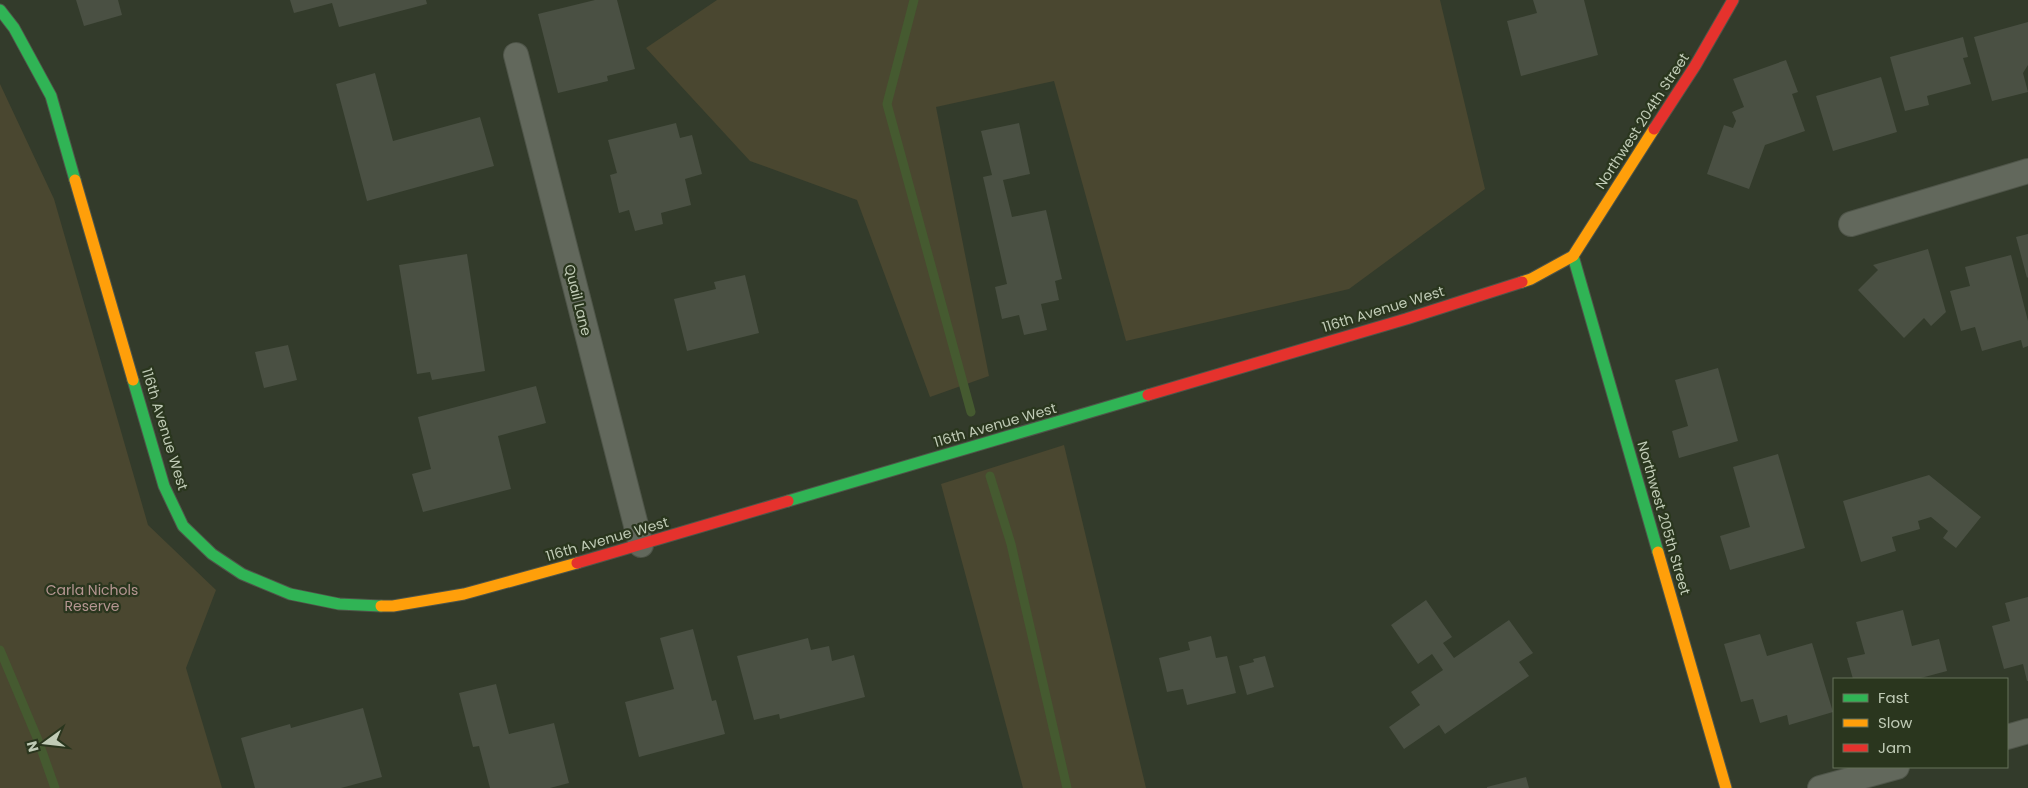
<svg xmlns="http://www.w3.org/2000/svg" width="2028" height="788" font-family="Poppins,sans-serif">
<rect width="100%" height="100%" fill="#333b2b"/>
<!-- green -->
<path fill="#4a4730" d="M717,0h723l45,189 -136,100 -223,52 -72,-260 -118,26 53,269 -59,21 -73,-197 -107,-39 -104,-113z
M0,84l54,115 94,326 68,65 -30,78 36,120h-222z
M1064,445l82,343h-123l-82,-304z"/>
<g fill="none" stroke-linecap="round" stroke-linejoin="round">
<!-- stream -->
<path stroke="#455a30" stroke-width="9" d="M914,0l-27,104 84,308
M990,476l21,68 56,244
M0,650l38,90 17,48"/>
</g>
<!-- building -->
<path fill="#4a5043" d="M76,0h42l4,15 -38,11z
M290,0h136l1,4 -88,23 -7,-24 -38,10z
M595,0h22l18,69 -28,7 1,5 -50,12 -20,-79z
M1533,0h51l14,55 -77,21 -14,-55 30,-8z
M2028,22v43l-5,8 5,19 -36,9 -18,-64z
M1963,37l5,20 -5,1 8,26 -44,12 2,9 -24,6 -15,-54z
M1786,60l12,32 -6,2 13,37 -40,14 -16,44 -42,-15 17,-49 9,3 3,-7 -4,-9 12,-5 -11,-28z
M375,73l18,68 87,-24 14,49 -127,35 -31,-117z
M1881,77l16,55 -64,19 -17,-55z
M676,123l4,15 12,-3 10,39 -17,5 6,26 -30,8 2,11 -28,7 -6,-21 -10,3 -9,-38 7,-2 -9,-33z
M1019,123l11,51 -27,6 9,37 34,-7 16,69 -7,2 4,19 -18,4 6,26 -23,5 -5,-20 -17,4 -7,-32 12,-3 -24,-107 9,-2 -11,-44z
M2028,234v43l-1,1 -11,-41z
M1928,249l18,63 -15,14 -7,-8 -20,20 -46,-48 20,-20 -5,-5z
M467,254l18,117 -53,9 -2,-8 -13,2 -18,-109z
M2011,255l17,66v25l-5,2 -2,-8 -39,11 -7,-24 -14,4 -11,-40 20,-5 -5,-19z
M745,275l14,58 -72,18 -13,-52 42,-10 -2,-7z
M288,345l9,35 -33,8 -9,-36z
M1718,368l20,73 -59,17 -7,-27 16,-5 -13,-46z
M536,386l10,37 -48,13 13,53 -88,23 -11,-38 19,-5 -13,-52z
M1778,454l27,94 -75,22 -10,-34 30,-9 -17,-60z
M1929,475l52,42 -25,31 -13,-10 5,-7 -17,-14 -13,4 2,8 -28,8 4,14 -35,11 -18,-61z
M2028,597v84h-1l-4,-17 -19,5 -12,-43 18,-5 -5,-18z
M1426,600l26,37 -9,6 11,15 55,-38 24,33 -14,9 10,14 -84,58 -6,-9 -35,24 -15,-22 31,-22 -9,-13 32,-22 -11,-16 -14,10 -27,-39z
M1903,610l9,36 27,-7 8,32 -30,8h-64l-6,-21 18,-4 -9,-32z
M693,629l19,72 4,-1 9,34 -86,23 -14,-55 49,-13 -14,-51z
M1760,634l7,22 45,-13 21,69 -44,13 -2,-10 -27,8 -7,-24 -12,3 -17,-58z
M1211,636l5,22 11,-2 9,37 -49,12 -4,-16 -16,3 -8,-34 31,-8 -2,-8z
M808,638l3,12 18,-4 3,15 22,-6 11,42 -85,22 -1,-5 -25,6 -17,-64z
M1265,656l9,31 -27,8 -8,-29 15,-4 -1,-3z
M496,684l13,50 45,-11 15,60 -19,5h-60l-11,-42 -6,1 -14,-54z
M363,708l19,69 -41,11h-86l-14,-50 49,-14 1,4z
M1526,777l3,11h-42v-1z"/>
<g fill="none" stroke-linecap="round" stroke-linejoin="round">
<defs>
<path id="street" d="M516,55l125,490
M1851,224l177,-53
M2007,737l21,-6
M1820,788l77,-21"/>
<path id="fast" d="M0,10l14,18 37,68 24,84
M1573,256l85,296
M133,380l31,106 19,40 29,28 30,20 48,20 49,10 42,2
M788,501l360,-106"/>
<path id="slow" d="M75,180l58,200
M1522,282l9,-3 42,-23 81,-127
M1658,552l68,236
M381,606h12l71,-12 113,-31"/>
<path id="jam" d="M1654,129l41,-63 38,-66
M1148,395l258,-76 116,-37
M577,563l211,-62"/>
</defs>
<!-- street casing -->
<use href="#street" stroke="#4f5549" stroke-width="26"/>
<!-- fast casing -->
<use href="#fast" stroke="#4f5549" stroke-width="13"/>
<!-- slow casing -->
<use href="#slow" stroke="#4f5549" stroke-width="13"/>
<!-- jam casing -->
<use href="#jam" stroke="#4f5549" stroke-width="13"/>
<!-- street -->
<use href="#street" stroke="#62685c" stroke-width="24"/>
<!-- fast -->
<use href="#fast" stroke="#30b455" stroke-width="11"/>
<!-- slow -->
<use href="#slow" stroke="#ff9f0a" stroke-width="11"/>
<!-- jam -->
<use href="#jam" stroke="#e5322d" stroke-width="11"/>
</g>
<g text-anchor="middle" stroke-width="4.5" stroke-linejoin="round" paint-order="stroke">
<!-- street labels -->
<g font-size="14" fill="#c0cbb6" stroke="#2a361e">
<text transform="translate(1642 121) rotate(-57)" y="5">Northwest 204th Street</text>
<text transform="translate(578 300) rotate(76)" y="5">Quail Lane</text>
<text transform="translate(1383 309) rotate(-17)" y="5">116th Avenue West</text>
<text transform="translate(995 425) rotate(-16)" y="5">116th Avenue West</text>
<text transform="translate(165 429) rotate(73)" y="5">116th Avenue West</text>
<text transform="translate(1664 518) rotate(74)" y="5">Northwest 205th Street</text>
<text transform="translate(607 539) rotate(-16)" y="5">116th Avenue West</text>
</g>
<!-- park labels -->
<g font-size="14" fill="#b59692" stroke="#2a361e">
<text x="92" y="595">Carla Nichols<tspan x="92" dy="16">Reserve</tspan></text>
</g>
</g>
<!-- legend -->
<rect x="1833" y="678" width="175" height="90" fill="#2a361e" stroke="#66725b"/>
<rect x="1843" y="694" width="25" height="8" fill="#30b455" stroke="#66725b"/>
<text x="1878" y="703" font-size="15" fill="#c0cbb6">Fast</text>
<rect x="1843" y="719" width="25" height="8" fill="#ff9f0a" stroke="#66725b"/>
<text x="1878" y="728" font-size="15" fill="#c0cbb6">Slow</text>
<rect x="1843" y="744" width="25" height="8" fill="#e5322d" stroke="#66725b"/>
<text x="1878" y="753" font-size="15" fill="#c0cbb6">Jam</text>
<!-- north arrow -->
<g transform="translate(45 743) rotate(255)" stroke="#2a361e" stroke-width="4" paint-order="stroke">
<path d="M0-4L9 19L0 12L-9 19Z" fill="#c0cbb6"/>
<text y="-8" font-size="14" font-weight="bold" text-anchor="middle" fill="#c0cbb6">N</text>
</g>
</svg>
